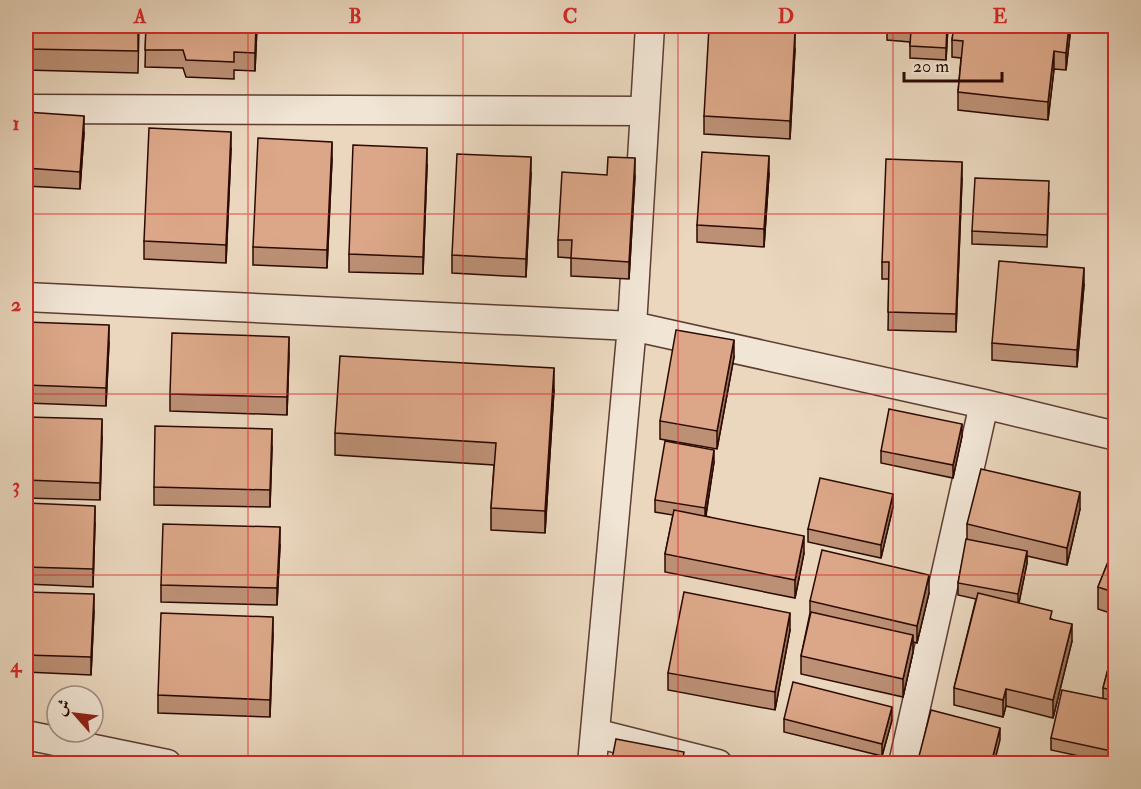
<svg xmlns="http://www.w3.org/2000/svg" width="1141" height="789" font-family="'IM FELL Double Pica',Amiri,serif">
<rect width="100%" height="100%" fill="#ead7be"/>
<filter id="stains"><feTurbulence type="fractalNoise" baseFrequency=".00333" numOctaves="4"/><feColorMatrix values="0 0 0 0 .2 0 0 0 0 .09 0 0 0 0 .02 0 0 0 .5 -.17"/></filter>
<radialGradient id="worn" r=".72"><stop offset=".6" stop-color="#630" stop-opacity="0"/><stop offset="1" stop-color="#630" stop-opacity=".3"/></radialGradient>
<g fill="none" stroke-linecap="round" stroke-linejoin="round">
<defs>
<path id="street" d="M26,109l619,2
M26,297l606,29 352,78 132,32
M595,733l123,31
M26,735l141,29
M592,764l40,-438 18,-300
M903,764l81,-360"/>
</defs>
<!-- street casing -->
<use href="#street" stroke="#5c3d30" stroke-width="31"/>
<!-- street -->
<use href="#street" stroke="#f1e5d5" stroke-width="28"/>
</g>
<!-- wall -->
<path fill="#bc9075" stroke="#2c0a01" stroke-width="1.5" d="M26,26h113l-1,47 -112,-3z
M146,26h111l-2,45 -21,-1v9l-48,-2 -3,-9 -38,-1z
M948,26l-2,34 -36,-2v-16l-23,-2v-12z
M954,26h117l-5,44 -12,-1 -6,51 -90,-10v-18l3,-34 -9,-1v-17z
M795,49l-5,90 -86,-5v-18z
M26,112l58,21 -4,56 -54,-3z
M231,149l-5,114 -82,-4v-18z
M332,159l-5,109 -74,-3v-18z
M427,166l-4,108 -74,-2v-18z
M531,174l-5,103 -74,-4v-18z
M769,174l-5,73 -67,-5v-17z
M607,175l28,1 -6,103 -58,-3v-18l-13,-1v-17z
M962,179l-6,153 -68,-2 1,-51h-7v-17z
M1049,193l-2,54 -75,-3v-13z
M1084,285l-7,82 -85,-7v-17z
M26,322l83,20 -3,64 -80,-3z
M289,354l-2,61 -117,-4v-17z
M734,357l-17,92 -57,-10v-18z
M554,390l-9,143 -54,-3v-22l3,-43 -159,-10v-22z
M26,417l76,20 -2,63 -74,-2z
M962,436l-9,42 -72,-15v-12z
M272,447l-2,60 -116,-2v-18z
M714,462l-8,54 98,37 -9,45 -130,-26v-18l8,-39 -18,-3v-12z
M26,503l69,20 -2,64 -67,-3z
M893,507l-12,51 -73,-16v-13z
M1080,509l-13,56 -40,-9v7l-8,40 33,16 20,22 -19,77 -47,-12 -3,11 -49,-12v-17l22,-89 -18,-4v-12l9,-44v-15z
M1116,542v73l-18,-6v-22z
M280,545l-3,60 -116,-3v-17z
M26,592l68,19 -3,64 -65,-3z
M929,593l-12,50 -4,-1v10l-10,45 -102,-23v-18l9,-43v-12z
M790,630l-15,80 -107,-20v-17z
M273,634l-3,83 -112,-4v-18z
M1116,639v125l-65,-14v-12l52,-39v-11z
M784,719l108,1 -10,36 -98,-24z"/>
<!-- shaded-wall -->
<path fill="#99755f" stroke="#2c0a01" stroke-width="1.5" d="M256,26h1l-2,45v-18z
M947,26h1l-2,34v-12z
M1069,26h2l-5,44v-17z
M795,31v18l-5,90v-18z
M1054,51v18l-6,51v-18z
M84,116v17l-4,56v-17z
M231,132v17l-5,114v-18z
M332,142v17l-5,109v-18z
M427,148v18l-4,108v-17z
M769,156v18l-5,73v-18z
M531,157v17l-5,103v-18z
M635,158v18l-6,103v-17z
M962,162v17l-6,153v-18z
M1084,268v17l-7,82v-17z
M109,325v17l-3,64v-18z
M289,337v17l-2,61v-18z
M734,340v17l-17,92v-18z
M554,368v22l-9,143v-22z
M102,419v18l-2,63v-17z
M962,424v12l-9,42v-13z
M272,429v18l-2,60v-17z
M714,450v12l-9,58v-12z
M1080,492v17l-13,56v-17z
M893,494v13l-12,51v-13z
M95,506v17l-2,64v-18z
M280,527v18l-3,60v-17z
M804,536v17l-9,45v-18z
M1027,551v12l-9,44v-13z
M929,575v18l-12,50v-17z
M94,594v17l-3,64v-18z
M790,613v17l-15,80v-18z
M273,617v17l-3,83v-17z
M1072,624v17l-19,77v-18z
M913,635v17l-10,45v-18z
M1006,689v17l-3,11v-17z
M892,707v13l-10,36v-12z
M1000,728v12l-6,24h-3z"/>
<!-- building -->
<path fill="#dba788" stroke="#2c0a01" stroke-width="1.5" d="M26,26h112v25l-112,-2z
M146,26h110l-1,27 -21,-1v10l-48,-2 -3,-10h-38z
M887,26h60l-1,22 -36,-2 1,-17 -24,-1z
M954,26h115l-3,27 -12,-2 -6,51 -90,-10 5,-51 -11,-1z
M709,27l86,4 -5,90 -86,-5z
M26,112l58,4 -4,56 -54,-4z
M149,128l82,4 -5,113 -82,-4z
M258,138l74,4 -5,108 -74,-3z
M353,145l74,3 -4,109 -74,-3z
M702,152l67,4 -5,73 -67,-4z
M457,154l74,3 -5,102 -74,-4z
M608,157l27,1 -6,104 -58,-4 1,-18h-14l4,-68 45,3z
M886,159l76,3 -6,152 -68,-2 1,-50h-7z
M975,178l74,3 -2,54 -75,-4z
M999,261l85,7 -7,82 -85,-7z
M26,322l83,3 -3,63 -80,-3z
M676,330l58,10 -17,91 -57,-10z
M172,333l117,4 -2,60 -117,-3z
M340,356l214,12 -9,143 -54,-3 5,-65 -161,-10z
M889,409l73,15 -9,41 -72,-14z
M26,417l76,2 -2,64 -74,-3z
M155,426l117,3 -2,61 -116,-3z
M665,441l49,9 -9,58 -50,-8z
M981,469l99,23 -13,56 -100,-24z
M820,478l73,16 -12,51 -73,-16z
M26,503l69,3 -2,63 -67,-2z
M674,510l130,26 -9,44 -130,-26z
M163,524l117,3 -3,61 -116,-3z
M966,539l61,12 -9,43 -60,-11z
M1116,542v51l-18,-6z
M822,550l107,25 -12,51 -107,-25z
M26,592l68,2 -3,63 -65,-2z
M684,592l106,21 -15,79 -107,-19z
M978,593l74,18 -2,8 22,5 -19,76 -47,-11 -3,11 -49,-12z
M811,612l102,23 -10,44 -102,-23z
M161,613l112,4 -3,83 -112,-5z
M1116,639v52l-13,-3z
M793,682l99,25 -10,37 -98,-25z
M1062,690l54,11v51l-65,-14z
M931,710l69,18 -9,36h-74z
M616,739l68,13 -2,12h-71z
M1089,756l26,8h-28z"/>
<!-- grid -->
<path fill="none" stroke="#d62828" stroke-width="1.5" stroke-opacity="0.55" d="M248,26v738M463,26v738M678,26v738M893,26v738M26,214h1090M26,394h1090M26,575h1090"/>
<!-- margin -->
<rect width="1141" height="789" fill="none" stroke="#ead7be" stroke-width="66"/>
<!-- north arrow -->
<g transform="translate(75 714) rotate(298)"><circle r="28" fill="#f1e5d5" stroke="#a28d80" stroke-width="1.5"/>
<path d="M0-4.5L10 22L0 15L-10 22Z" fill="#8f2418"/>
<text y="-9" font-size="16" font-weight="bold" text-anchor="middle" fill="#2c0a01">ش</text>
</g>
<!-- scale -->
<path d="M904 72v9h98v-9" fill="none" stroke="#2c0a01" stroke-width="3"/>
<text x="913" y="72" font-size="18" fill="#2c0a01" stroke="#f1e5d5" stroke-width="4.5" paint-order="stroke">20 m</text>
<rect x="33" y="33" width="1075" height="723" fill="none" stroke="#d62828" stroke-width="2"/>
<g font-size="20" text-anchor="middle" font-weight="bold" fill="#d62828">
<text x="140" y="23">A</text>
<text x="355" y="23">B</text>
<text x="570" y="23">C</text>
<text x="786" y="23">D</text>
<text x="1000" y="23">E</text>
<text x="16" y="130">1</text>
<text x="16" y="311">2</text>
<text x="16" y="492">3</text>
<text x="16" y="672">4</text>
</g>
<rect width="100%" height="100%" filter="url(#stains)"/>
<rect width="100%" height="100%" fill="url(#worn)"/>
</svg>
